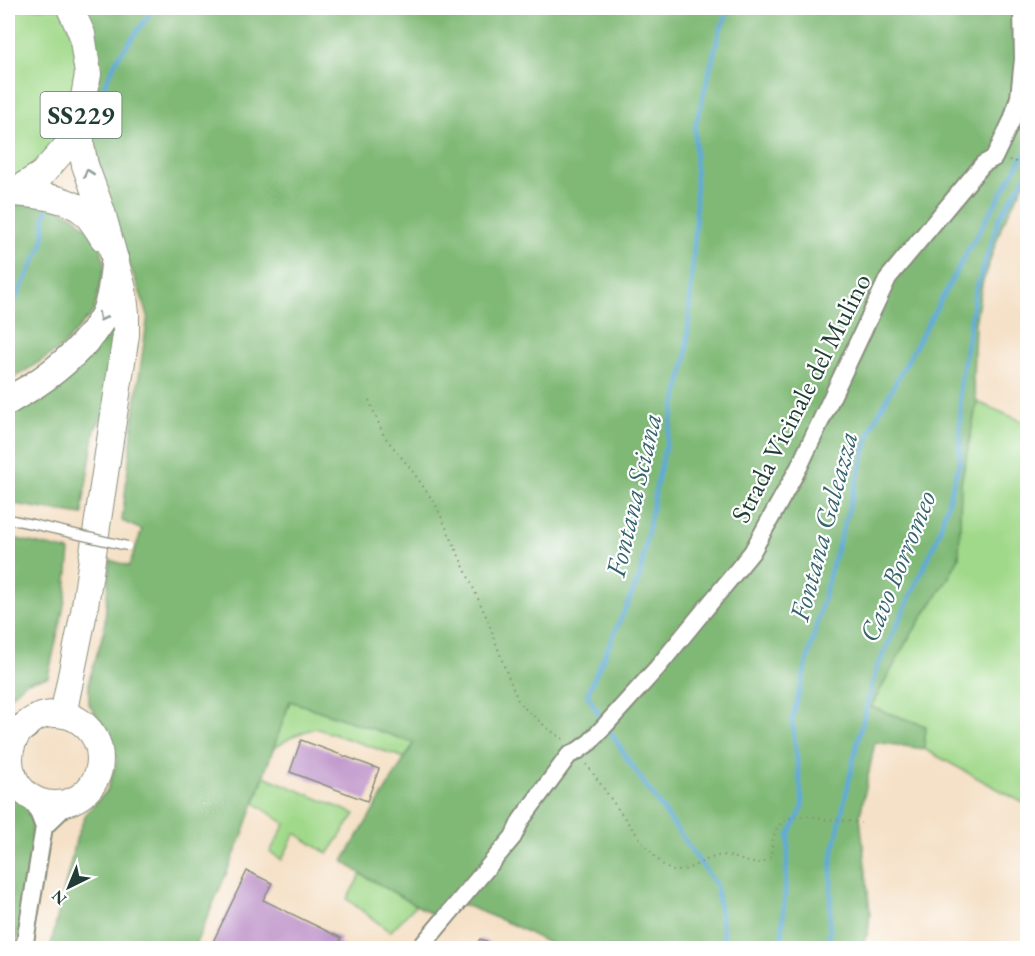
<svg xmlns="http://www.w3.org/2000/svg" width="1035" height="956" font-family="'EB Garamond',serif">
<rect width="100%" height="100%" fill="#fff"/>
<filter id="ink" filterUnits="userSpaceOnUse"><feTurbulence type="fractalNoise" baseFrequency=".0167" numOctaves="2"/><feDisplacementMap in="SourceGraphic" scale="12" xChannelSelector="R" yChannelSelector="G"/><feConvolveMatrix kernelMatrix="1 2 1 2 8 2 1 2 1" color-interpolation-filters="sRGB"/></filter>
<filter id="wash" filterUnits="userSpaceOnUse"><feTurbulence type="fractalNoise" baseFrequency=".008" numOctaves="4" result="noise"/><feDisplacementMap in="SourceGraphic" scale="24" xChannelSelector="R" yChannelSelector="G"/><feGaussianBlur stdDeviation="1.35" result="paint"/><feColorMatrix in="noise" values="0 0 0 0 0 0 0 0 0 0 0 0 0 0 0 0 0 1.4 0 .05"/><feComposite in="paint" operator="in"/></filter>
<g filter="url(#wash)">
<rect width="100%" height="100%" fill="#f5e1c7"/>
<!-- green -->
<path fill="#a1d98a" stroke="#608b5f" stroke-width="1.5" d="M8,8h52l13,26 6,40 -7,39 -20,36 -29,27 -15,7z
M977,402l50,21v382l-103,-56 2,-23 -55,-19 37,-68 40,-60 11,-22 2,-74z
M290,701l125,42 -10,15 -90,-30 -22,8 -20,13z
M264,776l91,38 -27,40 -33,-21 -13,27 -12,-8 15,-28 -30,-21z
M361,874l55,31 -26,27 -43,-33z"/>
<!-- forest -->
<path fill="#80b976" stroke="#507b55" stroke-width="1.5" d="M80,8h947v170l-25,47 -20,59 -7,39 -2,59 4,20 -16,81 -2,74 -11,22 -40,60 -37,68 55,19 -2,23 -49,-7 -15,74 10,97 -2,20 -8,15h-302l-45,-23 -65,-27 -11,19 -76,-43 -18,-13 71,-118 -124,-42 -48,136 -48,111h-144l27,-112 10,-24 20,-21 10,-32 -15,-36 -13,-19v-24l15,-49 6,-71 19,6 13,-36 -20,-9 14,-123 12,-83 -14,-39 -14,-31 -13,-53 -14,-49z
M14,204h36l24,12 25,24 6,25 -11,46 -33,37 -53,34v-176z
M114,317l-1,35 -7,58 -11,19 -12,75v11l-75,-12v-92z
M8,537l62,14 -5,50 -17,76 -22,5 -18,17z
M8,781l10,10 14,22 1,38 -17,97h-8z"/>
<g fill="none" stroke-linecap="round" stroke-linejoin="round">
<!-- stream -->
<path stroke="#60abd8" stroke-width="4.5" d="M93,110l24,-51 37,-51
M8,314l35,-70 2,-29 2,-5
M603,721l-16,-27 53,-118 16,-89 30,-128 10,-144 -1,-87 25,-98 10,-22
M608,728l22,35 86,122 9,63
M781,948l8,-113 14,-28 -11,-87 38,-147 43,-149 94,-172 61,-104
M829,948l3,-91 25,-113 19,-74 61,-131 23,-78v-76l15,-92 24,-75 29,-46"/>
</g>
<g id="blocks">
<!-- building -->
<path fill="#bf96ca" d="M301,740l78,29 -12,32 -77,-29z
M247,871l25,12 -9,17 78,38 -2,6 9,4h-138z
M480,939l22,9h-27z"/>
</g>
</g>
<g filter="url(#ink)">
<use href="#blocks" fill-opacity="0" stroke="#8a8f7e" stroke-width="1.5"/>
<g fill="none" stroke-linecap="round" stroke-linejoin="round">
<defs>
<path id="service" d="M8,519l24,5"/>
<path id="minor" d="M44,827l26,-25
M24,948l20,-121 -11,-28
M420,948l93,-111 8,-17 48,-65 7,-3 14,-10 67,-74 95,-116 47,-85 89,-189 95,-114 11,-6 18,-38 7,-23 4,-38 -1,-51"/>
<path id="primary" d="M12,193c22,2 58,4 74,21 6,7 12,16 17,24
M8,195l34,-21 24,-27 15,-33 7,-40 -6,-40 -12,-26
M10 759a45 45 0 1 1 90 0a45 45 0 1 1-90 0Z
M63,715l21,-103 42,-277v-22l-3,-24 -21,-77 -17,-47 -4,-19v-32"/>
<path id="trunk" d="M8,401c9,-6 19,-11 28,-17 24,-16 55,-43 68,-69 8,-17 9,-37 11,-55
M8,737l17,-11
M8,772l5,4"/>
</defs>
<!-- service casing -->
<use href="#service" stroke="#8a8f7e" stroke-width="11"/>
<!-- minor casing -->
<use href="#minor" stroke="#8a8f7e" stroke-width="20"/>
<!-- primary casing -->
<use href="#primary" stroke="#8a8f7e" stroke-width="28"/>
<!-- trunk casing -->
<use href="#trunk" stroke="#8a8f7e" stroke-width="30"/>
<!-- path -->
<path stroke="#8a8f7e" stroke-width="2" stroke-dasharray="1.5 4.5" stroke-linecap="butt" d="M1009,160l19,5
M369,400l15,36 27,33 25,36 53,118 15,43 15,37 28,25 17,12
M586,764c15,18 69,105 88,107 15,1 29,-12 44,-15 13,-3 27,8 41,7 4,-1 9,-4 12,-6 1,-27 7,-43 38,-41 7,1 13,3 19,4 11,0 22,1 33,3"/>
<!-- service -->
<use href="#service" stroke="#fff" stroke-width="8"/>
<!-- minor -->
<use href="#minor" stroke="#fff" stroke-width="16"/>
<!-- primary -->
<use href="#primary" stroke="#fff" stroke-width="26"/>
<!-- trunk -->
<use href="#trunk" stroke="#fff" stroke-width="27"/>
<defs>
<path id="service-bridge" d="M32,524l95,22"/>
</defs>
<!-- service-bridge casing -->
<use href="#service-bridge" stroke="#8a8f7e" stroke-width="11" stroke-linecap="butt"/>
<!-- service-bridge -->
<use href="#service-bridge" stroke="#fff" stroke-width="8"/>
</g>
<!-- one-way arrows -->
<defs><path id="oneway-chevron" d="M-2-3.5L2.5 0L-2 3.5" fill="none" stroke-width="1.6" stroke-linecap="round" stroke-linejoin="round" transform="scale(1.5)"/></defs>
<g stroke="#8f9e9a">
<use href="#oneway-chevron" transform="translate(88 173) rotate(-109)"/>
<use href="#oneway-chevron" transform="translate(102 317) rotate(117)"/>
</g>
</g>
<g text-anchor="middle" stroke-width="4.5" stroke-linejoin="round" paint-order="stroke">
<!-- shield labels -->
<rect fill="#fff" stroke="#627771" stroke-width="1.5" x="40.5" y="92" width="81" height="46" rx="4.5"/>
<g font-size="26" font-weight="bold" fill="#1f3d34">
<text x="81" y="124">SS229</text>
</g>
<!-- street labels -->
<g font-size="27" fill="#1f3d34" stroke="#fff">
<text transform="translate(801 398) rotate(-63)" y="9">Strada Vicinale del Mulino</text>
</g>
<!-- water labels -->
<g font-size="28" font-style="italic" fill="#36646d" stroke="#fff">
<text transform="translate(633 495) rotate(-77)" y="10">Fontana Sciana</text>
<text transform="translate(823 526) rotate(-75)" y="10">Fontana Galeazza</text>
<text transform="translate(897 566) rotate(-68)" y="10">Cavo Borromeo</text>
</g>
</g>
<!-- margin -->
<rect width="1035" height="956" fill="none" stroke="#fff" stroke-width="30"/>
<!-- north arrow -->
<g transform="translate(69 887) rotate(223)" stroke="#ffffff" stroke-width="4.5" paint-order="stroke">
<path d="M0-4.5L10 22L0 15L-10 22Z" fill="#1f3d34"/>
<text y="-9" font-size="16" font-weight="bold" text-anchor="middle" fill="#1f3d34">N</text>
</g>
</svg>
